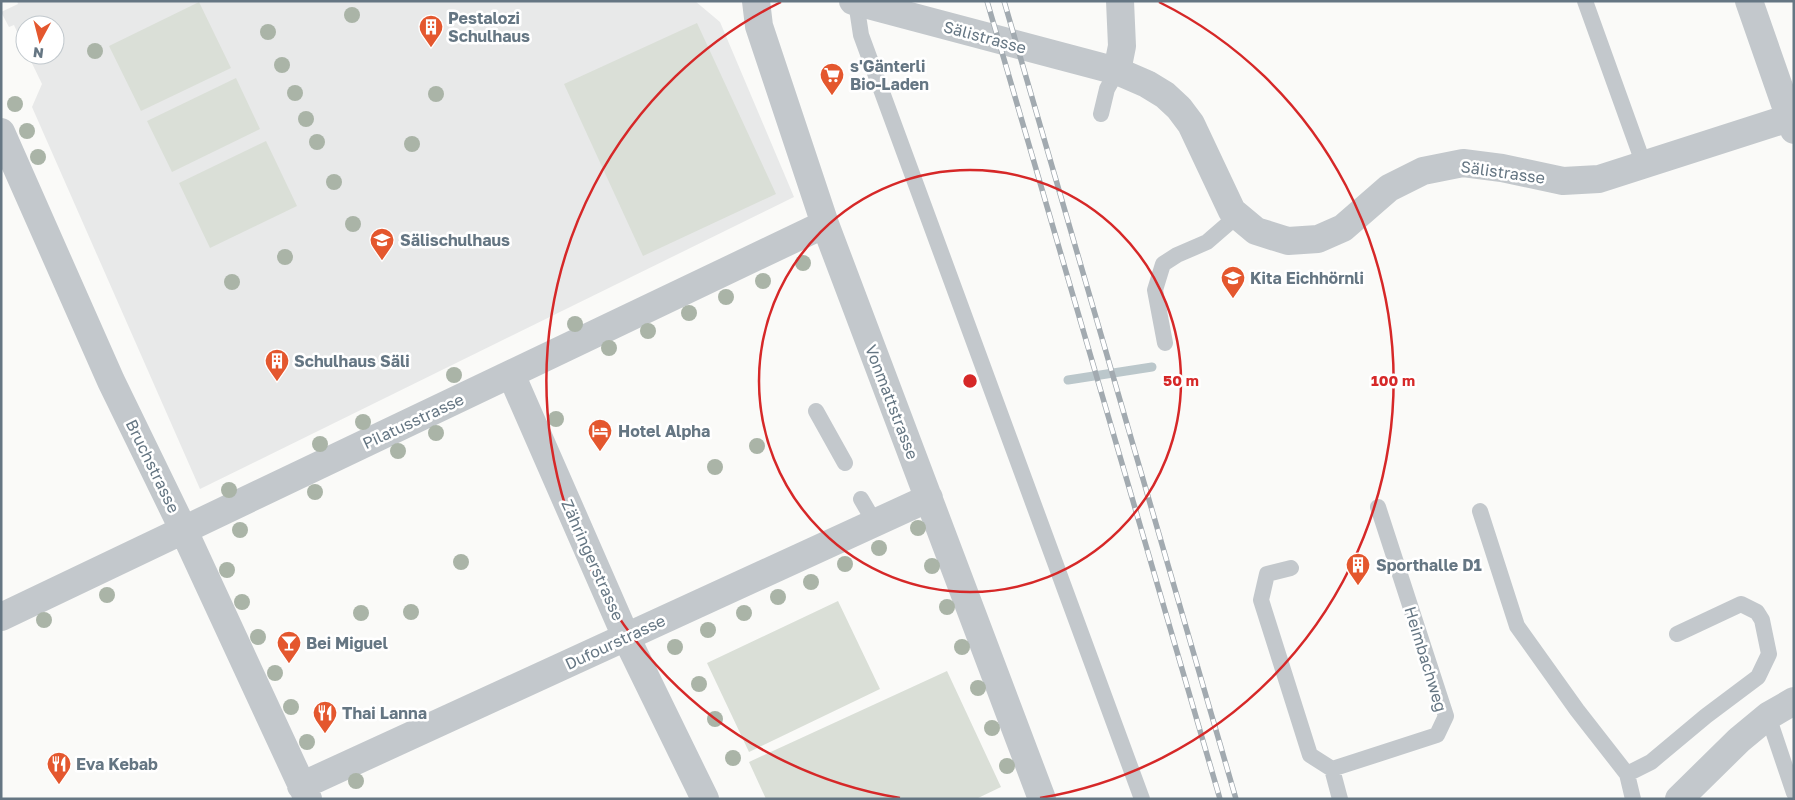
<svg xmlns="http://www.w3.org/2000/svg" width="1795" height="800" font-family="'Golos Text',sans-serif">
<rect width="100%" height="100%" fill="#fafaf8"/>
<!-- built -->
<path fill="#e8e9e9" d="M17,1h678l25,21 74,175 -594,292 -168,-382 10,-23 -14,-29h27v-30h-30v24l-11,-24 -5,2 -8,-15 17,-8z"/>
<!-- green -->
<path fill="#dadfd7" d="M199,2l32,66 -90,43 -32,-65z
M697,23l79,171 -133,62 -79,-172z
M236,78l24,51 -88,43 -25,-51z
M266,141l31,65 -87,42 -31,-65z
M838,601l42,88 -131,63 -42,-89z
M947,671l54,116 -25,12h-210l-17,-37z"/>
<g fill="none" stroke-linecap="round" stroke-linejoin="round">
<!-- stream -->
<path stroke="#bbc7cb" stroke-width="9" d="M1068,380l84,-13"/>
<!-- lane -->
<path stroke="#c3c8cc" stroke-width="16" d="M1585,1l59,164
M856,2l5,33 281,764
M1101,114l6,-25 10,-18
M1165,343l-10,-53 8,-26 14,-9 30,-13 30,-26
M816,411l29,52
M861,499l14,24
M1480,511l37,115 60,84 50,64 6,25
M1291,568l-24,6 -6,26 49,155 22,14 105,-34 9,-19 -68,-209
M1768,716l26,77
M1332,769l8,30
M1627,774l24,-12 55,-46 52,-39 11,-23 -7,-34 -5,-8 -16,-8 -64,30"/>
<!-- street -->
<path stroke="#c3c8cc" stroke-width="28" d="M756,1l3,25 66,198 217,575
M853,1l264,70 30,13 18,11 14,13 12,16 41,87 24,20 32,10 30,-2 25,-11 46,-40 34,-17 40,-8 39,5 61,13 36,-2 190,-61
M1749,1l45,129
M1117,71l5,-25 -2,-45
M1,132l110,249 73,150 124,268
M511,374l115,263 79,162
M1,617l824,-393
M301,786l628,-288
M1679,799l60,-59 29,-24 26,-15"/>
<defs>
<path id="rail" d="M987,1l233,798
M1004,1l232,798"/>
</defs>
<!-- rail casing -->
<use href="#rail" stroke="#a2aab0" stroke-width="5.5"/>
<!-- rail -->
<use href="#rail" stroke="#fff" stroke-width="4" stroke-dasharray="11" stroke-linecap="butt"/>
</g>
<!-- trees -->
<g fill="#aab4a7">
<circle cx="352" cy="15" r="8"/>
<circle cx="268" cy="32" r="8"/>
<circle cx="95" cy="51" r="8"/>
<circle cx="282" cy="65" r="8"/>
<circle cx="295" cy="93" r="8"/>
<circle cx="436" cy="94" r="8"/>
<circle cx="15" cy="104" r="8"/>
<circle cx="306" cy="119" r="8"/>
<circle cx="27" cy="131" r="8"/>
<circle cx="317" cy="142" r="8"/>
<circle cx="412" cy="144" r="8"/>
<circle cx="38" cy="157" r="8"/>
<circle cx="334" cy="182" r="8"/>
<circle cx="353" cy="224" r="8"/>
<circle cx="285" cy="257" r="8"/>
<circle cx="803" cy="263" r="8"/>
<circle cx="763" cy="281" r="8"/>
<circle cx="232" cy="282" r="8"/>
<circle cx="726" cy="297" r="8"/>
<circle cx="689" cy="313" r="8"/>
<circle cx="575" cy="324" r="8"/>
<circle cx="648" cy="331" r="8"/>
<circle cx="609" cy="348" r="8"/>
<circle cx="454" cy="375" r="8"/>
<circle cx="556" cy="419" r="8"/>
<circle cx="363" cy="422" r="8"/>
<circle cx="436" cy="433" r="8"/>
<circle cx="320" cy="444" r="8"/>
<circle cx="757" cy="446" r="8"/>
<circle cx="398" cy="451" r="8"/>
<circle cx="715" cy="467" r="8"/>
<circle cx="229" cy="490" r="8"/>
<circle cx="315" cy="492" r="8"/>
<circle cx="918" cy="528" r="8"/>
<circle cx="240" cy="530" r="8"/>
<circle cx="879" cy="548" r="8"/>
<circle cx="461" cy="562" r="8"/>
<circle cx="845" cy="564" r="8"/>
<circle cx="932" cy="566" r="8"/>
<circle cx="227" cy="570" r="8"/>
<circle cx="811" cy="582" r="8"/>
<circle cx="107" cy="595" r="8"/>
<circle cx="778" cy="597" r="8"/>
<circle cx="242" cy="602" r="8"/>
<circle cx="947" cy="607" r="8"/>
<circle cx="411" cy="612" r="8"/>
<circle cx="361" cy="613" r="8"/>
<circle cx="744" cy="613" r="8"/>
<circle cx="44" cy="620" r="8"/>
<circle cx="708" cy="630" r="8"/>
<circle cx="258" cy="637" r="8"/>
<circle cx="675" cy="647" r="8"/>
<circle cx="962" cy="647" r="8"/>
<circle cx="275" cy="673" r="8"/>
<circle cx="699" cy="684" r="8"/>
<circle cx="978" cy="688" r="8"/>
<circle cx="291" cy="707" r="8"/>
<circle cx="715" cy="719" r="8"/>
<circle cx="992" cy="728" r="8"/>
<circle cx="307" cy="742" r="8"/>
<circle cx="733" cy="758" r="8"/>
<circle cx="1007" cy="766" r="8"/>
<circle cx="356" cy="781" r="8"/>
</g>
<!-- distance rings -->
<g fill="none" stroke="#d62828" stroke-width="2.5">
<circle cx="970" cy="381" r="211"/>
<path d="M900 798A423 423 0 0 1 781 2M1159 2A423 423 0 0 1 1040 798"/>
</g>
<!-- icons -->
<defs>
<symbol id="building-pin" viewBox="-11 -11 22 30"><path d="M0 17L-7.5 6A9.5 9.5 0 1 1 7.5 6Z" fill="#e4572e" stroke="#fff"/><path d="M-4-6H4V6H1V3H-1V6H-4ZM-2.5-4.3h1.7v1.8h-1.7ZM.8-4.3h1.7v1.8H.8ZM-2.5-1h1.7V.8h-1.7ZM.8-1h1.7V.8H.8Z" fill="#fff"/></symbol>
<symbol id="supermarket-pin" viewBox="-11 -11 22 30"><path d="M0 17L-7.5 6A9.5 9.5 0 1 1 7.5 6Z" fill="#e4572e" stroke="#fff"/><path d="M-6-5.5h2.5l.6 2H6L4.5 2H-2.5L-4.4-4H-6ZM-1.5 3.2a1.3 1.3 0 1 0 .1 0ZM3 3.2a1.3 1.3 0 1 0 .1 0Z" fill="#fff"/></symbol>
<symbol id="school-pin" viewBox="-11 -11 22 30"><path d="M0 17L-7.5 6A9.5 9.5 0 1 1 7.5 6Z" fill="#e4572e" stroke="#fff"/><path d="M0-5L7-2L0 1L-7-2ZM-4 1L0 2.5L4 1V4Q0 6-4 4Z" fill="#fff"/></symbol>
<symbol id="hotel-pin" viewBox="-11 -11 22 30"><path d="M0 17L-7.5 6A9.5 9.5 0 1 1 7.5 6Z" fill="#e4572e" stroke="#fff"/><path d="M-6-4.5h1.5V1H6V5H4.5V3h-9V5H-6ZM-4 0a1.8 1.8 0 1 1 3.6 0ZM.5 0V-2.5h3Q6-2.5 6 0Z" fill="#fff"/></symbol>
<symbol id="bar-pin" viewBox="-11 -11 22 30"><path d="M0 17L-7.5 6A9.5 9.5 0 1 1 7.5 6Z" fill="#e4572e" stroke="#fff"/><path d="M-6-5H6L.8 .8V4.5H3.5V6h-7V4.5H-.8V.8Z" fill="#fff"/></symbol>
<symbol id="restaurant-pin" viewBox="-11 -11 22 30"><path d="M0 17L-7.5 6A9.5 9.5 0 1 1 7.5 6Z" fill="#e4572e" stroke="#fff"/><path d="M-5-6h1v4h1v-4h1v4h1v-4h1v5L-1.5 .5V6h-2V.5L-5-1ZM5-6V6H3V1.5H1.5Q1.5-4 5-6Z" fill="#fff"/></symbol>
</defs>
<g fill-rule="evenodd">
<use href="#building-pin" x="417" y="13" width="28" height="38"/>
<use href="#supermarket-pin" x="818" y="61" width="28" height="38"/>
<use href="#school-pin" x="368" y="226" width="28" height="38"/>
<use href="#school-pin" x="1219" y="264" width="28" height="38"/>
<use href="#building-pin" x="263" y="347" width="28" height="38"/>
<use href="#hotel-pin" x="586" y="417" width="28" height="38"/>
<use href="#building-pin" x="1344" y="551" width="28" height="38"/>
<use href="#bar-pin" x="275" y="629" width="28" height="38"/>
<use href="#restaurant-pin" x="311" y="699" width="28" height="38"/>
<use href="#restaurant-pin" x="45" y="750" width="28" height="38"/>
</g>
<g text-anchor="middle" stroke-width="5" stroke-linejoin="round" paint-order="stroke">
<!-- poi labels -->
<g font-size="16" font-weight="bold" fill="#657683" stroke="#fff" text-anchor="start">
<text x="448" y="24">Pestalozi<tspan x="448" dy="18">Schulhaus</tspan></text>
<text x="850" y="72">s'Gänterli<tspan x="850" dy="18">Bio-Laden</tspan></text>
<text x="400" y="246">Sälischulhaus</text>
<text x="1250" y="284">Kita Eichhörnli</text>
<text x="294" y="367">Schulhaus Säli</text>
<text x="618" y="437">Hotel Alpha</text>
<text x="1376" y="571">Sporthalle D1</text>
<text x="306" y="649">Bei Miguel</text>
<text x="342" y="719">Thai Lanna</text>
<text x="76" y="770">Eva Kebab</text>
</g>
<!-- street labels -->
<g font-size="16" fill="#657683" stroke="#fff">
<text transform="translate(985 37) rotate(15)" y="6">Sälistrasse</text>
<text transform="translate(1503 172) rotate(8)" y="6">Sälistrasse</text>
<text transform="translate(892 402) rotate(69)" y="6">Vonmattstrasse</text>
<text transform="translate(413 421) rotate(-25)" y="6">Pilatusstrasse</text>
<text transform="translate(153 466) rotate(64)" y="6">Bruchstrasse</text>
<text transform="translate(593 560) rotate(66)" y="6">Zähringerstrasse</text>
<text transform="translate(615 642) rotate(-25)" y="6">Dufourstrasse</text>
<text transform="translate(1426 659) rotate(73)" y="6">Heimbachweg</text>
</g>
</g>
<circle cx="970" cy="381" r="8" fill="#d62828" stroke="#fff" stroke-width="2.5"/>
<g font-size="15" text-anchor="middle" font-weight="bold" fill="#d62828" stroke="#fff" stroke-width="5" stroke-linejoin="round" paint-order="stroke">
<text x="1181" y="386">50 m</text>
<text x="1393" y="386">100 m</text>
</g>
<!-- border -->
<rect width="1795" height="800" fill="none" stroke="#657683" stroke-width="5"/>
<!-- north arrow -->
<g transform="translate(40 40) rotate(187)"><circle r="24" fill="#ffffff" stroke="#c1c8cd"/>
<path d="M0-4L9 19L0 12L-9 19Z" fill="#e4572e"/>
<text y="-8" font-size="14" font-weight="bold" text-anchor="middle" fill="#657683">N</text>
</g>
</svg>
